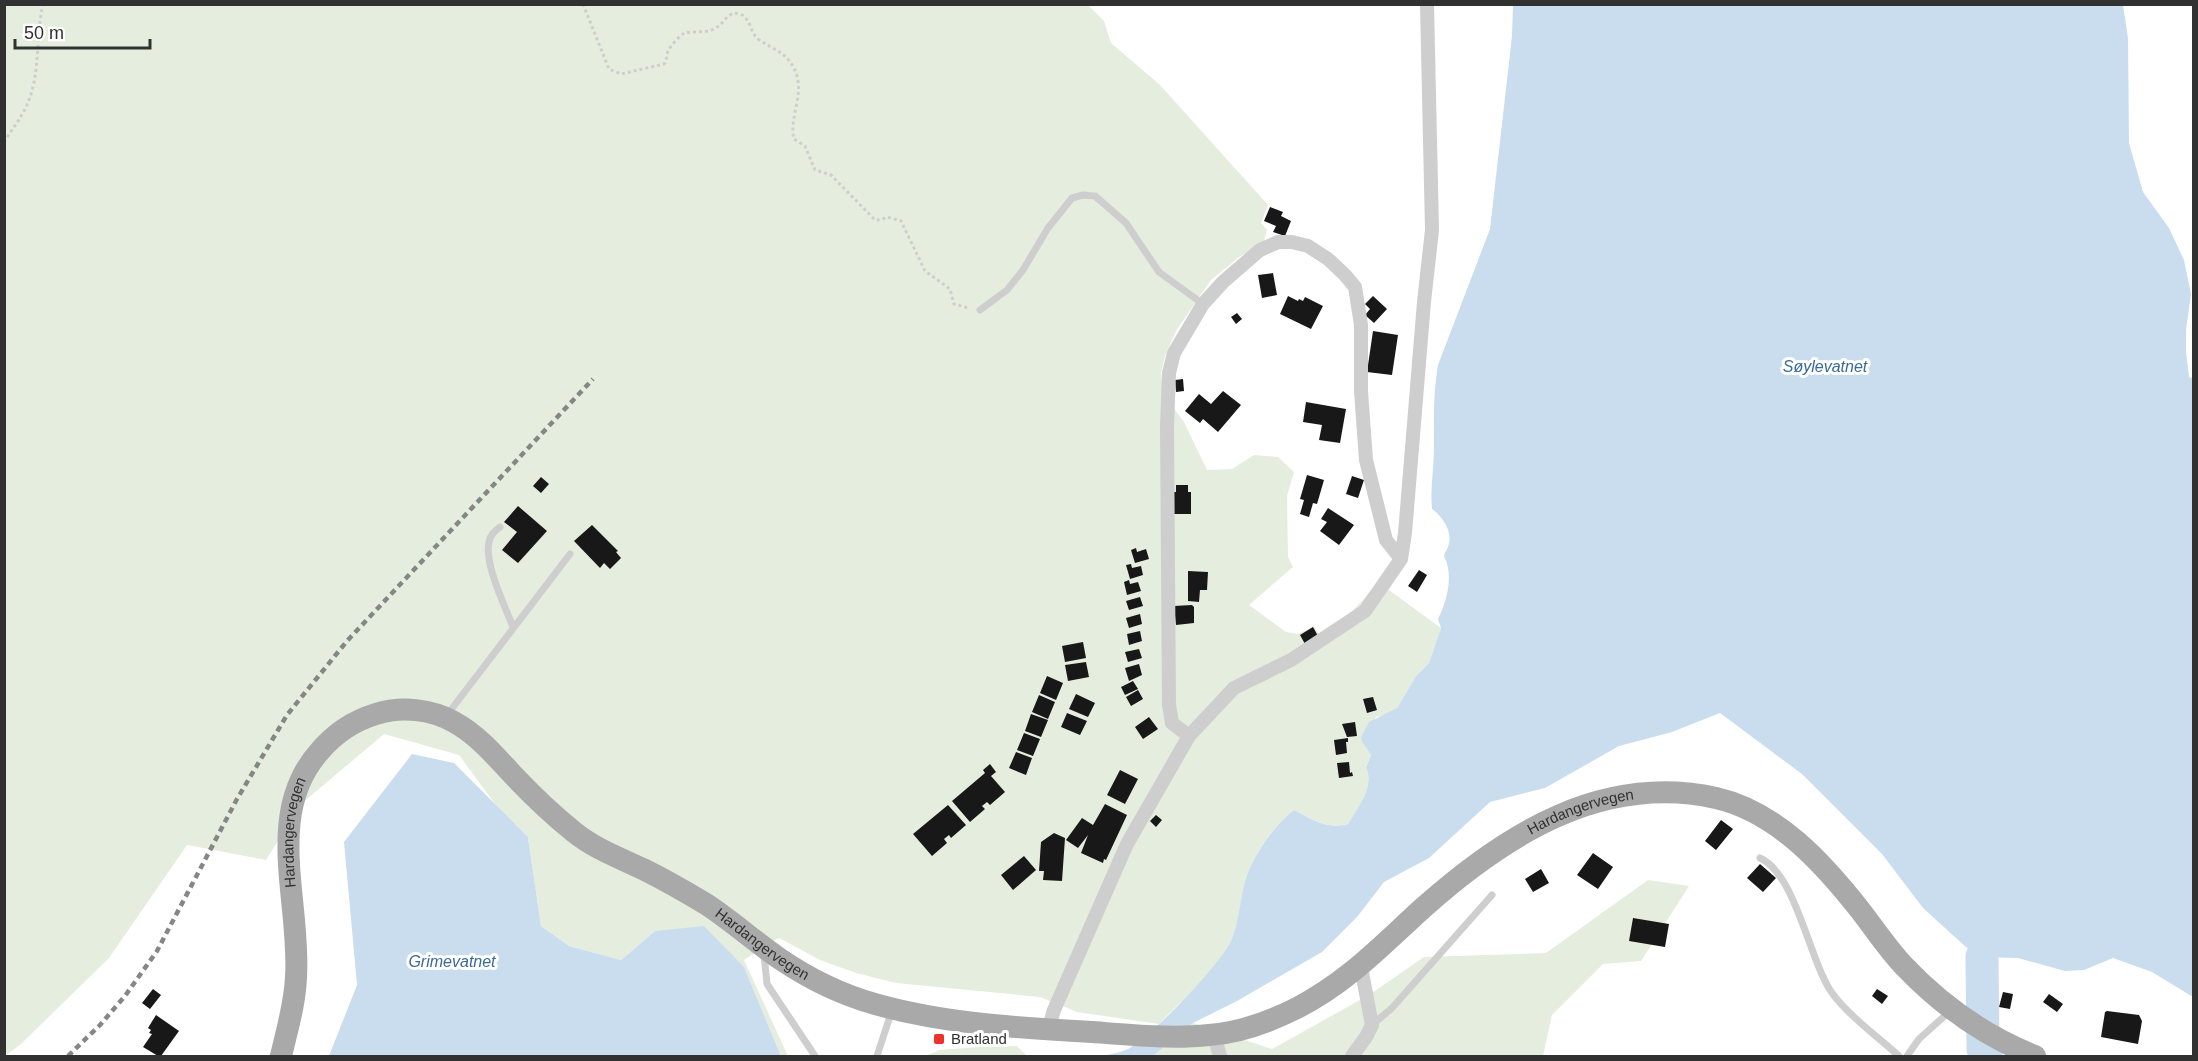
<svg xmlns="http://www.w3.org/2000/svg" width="2198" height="1061" font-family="Arial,sans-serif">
<rect width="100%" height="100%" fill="#fff"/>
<!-- green -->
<path fill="#e5eede" d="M5,5h1083l16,16 7,22 49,42 108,120 -7,18 6,7 -3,11 -26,17 -27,22 -35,51 -11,25 -4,17 2,21 21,28 23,48 25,-1 22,-14 24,2 16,15 -7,24 1,61 5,10 -44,38 37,27 12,2 16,-8 6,10c24,-14 40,-32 58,-54l63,46 -12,35 -13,13 -19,32 -12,7 -9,2 -14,25 9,13 -5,11c9,21 -8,41 -18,58 -21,6 -35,-5 -54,-14 -19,14 -44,49 -49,71 -5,20 -6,41 -13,59 -12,28 -52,62 -73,84l-82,-12 -37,-15 -144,-14 -40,-10 -36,-13 -41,-22 -35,22 44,96h-7l-37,-89 -89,-36 -34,29 -52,-14 -28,-20 -13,-89 -30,-29 -39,-53 -75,-21 -83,70 -35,56 -79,-15 -78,113 -88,86 -16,12z
M1648,880l41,6 -48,75 -38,3 -51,51 -9,41h-390l40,-33 79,26 97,-54 55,-38 122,-4z
M991,1046h26l10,10h-102l15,-6z"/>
<!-- water -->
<path fill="#caddee" d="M1513,5h610l5,33 1,105 14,49 26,36 15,32 7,34 -5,36v22l3,25 5,2 -1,618 -41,-25 -39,-14 -29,12 -19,1 -47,-13 -41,-1 -54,-49 -41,-54 -80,-80 -82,-61 -48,19 -53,14 -74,42 -55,14 -61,56 -45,24 -27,35 -35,35 -85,49 -44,22 -40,33h-51c8,-2 18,-3 26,-7 22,-11 95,-87 104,-110 7,-18 8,-39 13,-58 6,-23 30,-57 49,-71 18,9 33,20 54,14 10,-17 27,-37 18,-57l5,-12 -9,-13 -1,-5 8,-15 28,-14 19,-32 13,-13 12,-35 -3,-9c9,-18 16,-44 6,-63 1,-4 5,-9 5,-14 3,-12 -8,-27 -17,-33 -2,-21 2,-41 2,-61 0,-30 -1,-53 4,-83l52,-136 22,-193z
M412,754l42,9 74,74 13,89 28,20 52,14 34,-29 49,-5 40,41 37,89h-452l28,-71 -13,-143z"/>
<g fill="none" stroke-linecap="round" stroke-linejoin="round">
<!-- river -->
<path stroke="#caddee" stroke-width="33" d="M1982,957l1,92 3,7"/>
</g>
<!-- building -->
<path fill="#181818" d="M1270,207l13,5 -2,4 10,5 -6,15 -12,-4 3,-6 -12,-5z
M1273,273l4,22 -15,3 -4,-23z
M1288,296l10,5 1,-2 4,2 2,-4 18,9 -12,23 -31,-15z
M1373,296l14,13 -13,14 -9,-8 5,-6 -5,-5z
M1237,313l5,6 -6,5 -5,-7z
M1373,331l25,4 -6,40 -25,-3z
M1183,379l1,12 -8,1 -1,-12z
M1223,391l18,14 -23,27 -15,-13 -3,4 -15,-12 14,-17 12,10z
M1306,402l40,7 -6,34 -21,-3 3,-15 -19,-3z
M1307,475l17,5 -7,24 -4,-1 -4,14 -9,-3 4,-14 -4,-1z
M1352,476l12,4 -6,18 -12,-4z
M541,477l8,7 -8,9 -8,-7z
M1176,485h12v7h3v22h-19v-22h4z
M518,506l29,25 -29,32 -16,-13 15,-18 -13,-10z
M1328,508l26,17 -15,20 -19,-14 7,-9 -6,-3z
M592,525l26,26 -2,1 5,6 -11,11 -6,-6 -4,5 -26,-27z
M1136,548l1,4 9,-3 3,10 -14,4 -4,-13z
M1131,564l1,4 9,-2 2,9 -13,4 -4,-14z
M1419,570l8,5 -10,17 -9,-6z
M1188,571l20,1 -1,18h-7l-1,12 -11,-1z
M1129,580l1,4 8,-2 3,9 -14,4 -3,-13z
M1140,597l3,9 -14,4 -3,-9z
M1192,605l2,2v16l-18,2 -2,-19z
M1140,614l2,10 -13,4 -3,-10z
M1313,627l5,9 -13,8 -5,-9z
M1140,631l2,10 -13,4 -2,-11z
M1083,642l3,16 -21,4 -3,-16z
M1139,649l3,9 -14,4 -3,-10z
M1086,662l3,15 -21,4 -3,-16z
M1139,664l3,11 -13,6 -4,-13z
M1047,676l16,7 -7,17 -16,-7z
M1133,681l5,8 -13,6 -4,-8z
M1138,690l5,9 -12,7 -5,-9z
M1076,694l19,9 -7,14 -19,-8z
M1039,695l16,7 -7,17 -16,-7z
M1373,697l4,13 -10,3 -4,-14z
M1067,713l20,8 -7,14 -19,-8z
M1031,714l17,6 -7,17 -16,-6z
M1149,717l9,12 -15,10 -8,-12z
M1355,722l2,14 -10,1 -5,-13z
M1024,733l16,6 -7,17 -16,-6z
M1348,738v4h-2l1,11 -11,2 -2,-15z
M1016,752l16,6 -6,17 -17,-7z
M1349,762l1,11 2,-1 1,4 -14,2 -2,-15z
M990,764l6,8 -5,4 14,16 -15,13 -3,-3 -5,4 3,3 -15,13 -18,-21 33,-28 -2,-3z
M1120,770l18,9 -13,25 -18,-9z
M1105,804l22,11 -21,45 -2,-1 -1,4 -22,-10 7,-18 -10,13 -12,-8 16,-22 11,7z
M948,805l18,20 -15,13 -2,-3 -5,4 3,4 -15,13 -19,-22z
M1156,815l6,5 -6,7 -6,-6z
M1721,820l12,9 -17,21 -11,-9z
M1054,833l11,5 -3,43 -19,-1 1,-9h-5l2,-29z
M1593,853l20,14 -15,22 -21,-14z
M1024,856l12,14 -23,20 -12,-15z
M1760,864l16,14 -13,14 -16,-14z
M1541,869l8,14 -16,9 -8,-13z
M1633,918l36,6 -4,23 -36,-6z
M153,989l8,6 -11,14 -8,-6z
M1877,989l11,7 -6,8 -10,-8z
M2003,992l10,2 -3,15 -11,-2z
M2049,994l14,10 -6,8 -14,-10z
M2107,1011l32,4 3,6 -4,23 -37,-7 4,-25z
M156,1015l23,16 -18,25h-3l-15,-9 9,-13 -3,-1 2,-3 -3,-2z"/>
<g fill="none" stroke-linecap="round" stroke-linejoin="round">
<!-- path -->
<path stroke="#cecece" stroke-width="3" stroke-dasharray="3 3" stroke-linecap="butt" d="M583,4l26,65 12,5 43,-10c3,-4 2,-7 4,-13 2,-4 10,-14 15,-17 6,-4 21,0 31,-5 10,-4 13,-19 26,-15 11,4 10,19 18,25 17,12 32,14 39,37 6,21 -8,43 -3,63l11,7 10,24 16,5 44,45h6l6,-3 14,4 24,50 25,18 4,15 14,4
M4,142c9,-14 21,-29 26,-45 10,-28 6,-63 13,-93"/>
<!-- lane -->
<path stroke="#cecece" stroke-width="7" d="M980,310l27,-20 16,-20 25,-42 24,-30 11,-3 12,1 31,27 33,49 44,32
M500,527c-5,4 -10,8 -11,15 -5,22 16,64 24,85
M447,715l123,-161
M1760,858c36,16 49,102 72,135 16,22 47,45 67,63
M764,955l3,29 48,72
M1372,1025l20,-17 100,-113
M877,1056l15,-46
M1907,1056l12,-17 30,-27"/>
<!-- street -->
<path stroke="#cecece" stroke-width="14" d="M1189,736l-17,-13 -3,-18 -2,-278 2,-54 5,-20 29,-49 20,-22 37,-32 18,-8h14l16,4 20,13 17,16 10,12 6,38v66l5,69 20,80 15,19
M1048,1030l6,-20 73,-166 62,-108 45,-48 57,-28 74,-49 36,-52 4,-26 19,-231 8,-72 -5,-226
M1214,1035l6,21
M1352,1056l14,-19 6,-12 -11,-58"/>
<!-- primary -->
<path stroke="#a9a9a9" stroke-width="22" id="s1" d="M281,1056c6,-26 14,-52 15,-79 5,-74 -32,-163 23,-225 15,-18 34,-31 57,-38 25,-8 55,-5 78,8 24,13 42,35 60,54 19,20 39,39 60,56 21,17 46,26 71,38 20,10 41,22 61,34 26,17 49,38 74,55 28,19 63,36 95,45 71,20 145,24 218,28 38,3 78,7 116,3 30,-2 62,-14 88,-27 52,-27 85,-63 127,-101 82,-73 179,-134 292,-109 61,14 107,65 144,112 14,18 27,38 43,55 38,40 81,71 132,91"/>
<!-- rail -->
<path stroke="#868686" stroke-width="4.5" stroke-dasharray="6 4.5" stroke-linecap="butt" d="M68,1056l32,-31 25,-29 32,-45 80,-152 50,-84 60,-74 246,-262"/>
</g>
<!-- markers -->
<rect fill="#ed322d" stroke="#fff" stroke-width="2" x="933" y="1033" width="12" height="12" rx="3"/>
<g text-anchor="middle" stroke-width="6" stroke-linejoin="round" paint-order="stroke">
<!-- street labels -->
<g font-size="15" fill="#313131" stroke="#fff">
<text dy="5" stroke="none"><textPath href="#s1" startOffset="1752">Hardangervegen</textPath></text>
<text dy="5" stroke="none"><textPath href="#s1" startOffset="226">Hardangervegen</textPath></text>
<text dy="5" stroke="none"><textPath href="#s1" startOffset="846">Hardangervegen</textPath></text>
</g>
<!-- poi labels -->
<g font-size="15" fill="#313131" stroke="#fff" text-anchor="start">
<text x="951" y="1044">Bratland</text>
</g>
<!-- water labels -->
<g font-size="16" font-style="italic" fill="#3a6a97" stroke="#fff">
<text x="1825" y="372">Søylevatnet</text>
<text x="452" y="967">Grimevatnet</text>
</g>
</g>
<!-- border -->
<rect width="2198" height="1061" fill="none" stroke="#313131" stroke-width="12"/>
<!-- scale -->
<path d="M15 39v9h135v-9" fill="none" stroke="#313131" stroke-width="3"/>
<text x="24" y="39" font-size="18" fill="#313131" stroke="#ffffff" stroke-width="4.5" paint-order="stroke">50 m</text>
</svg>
